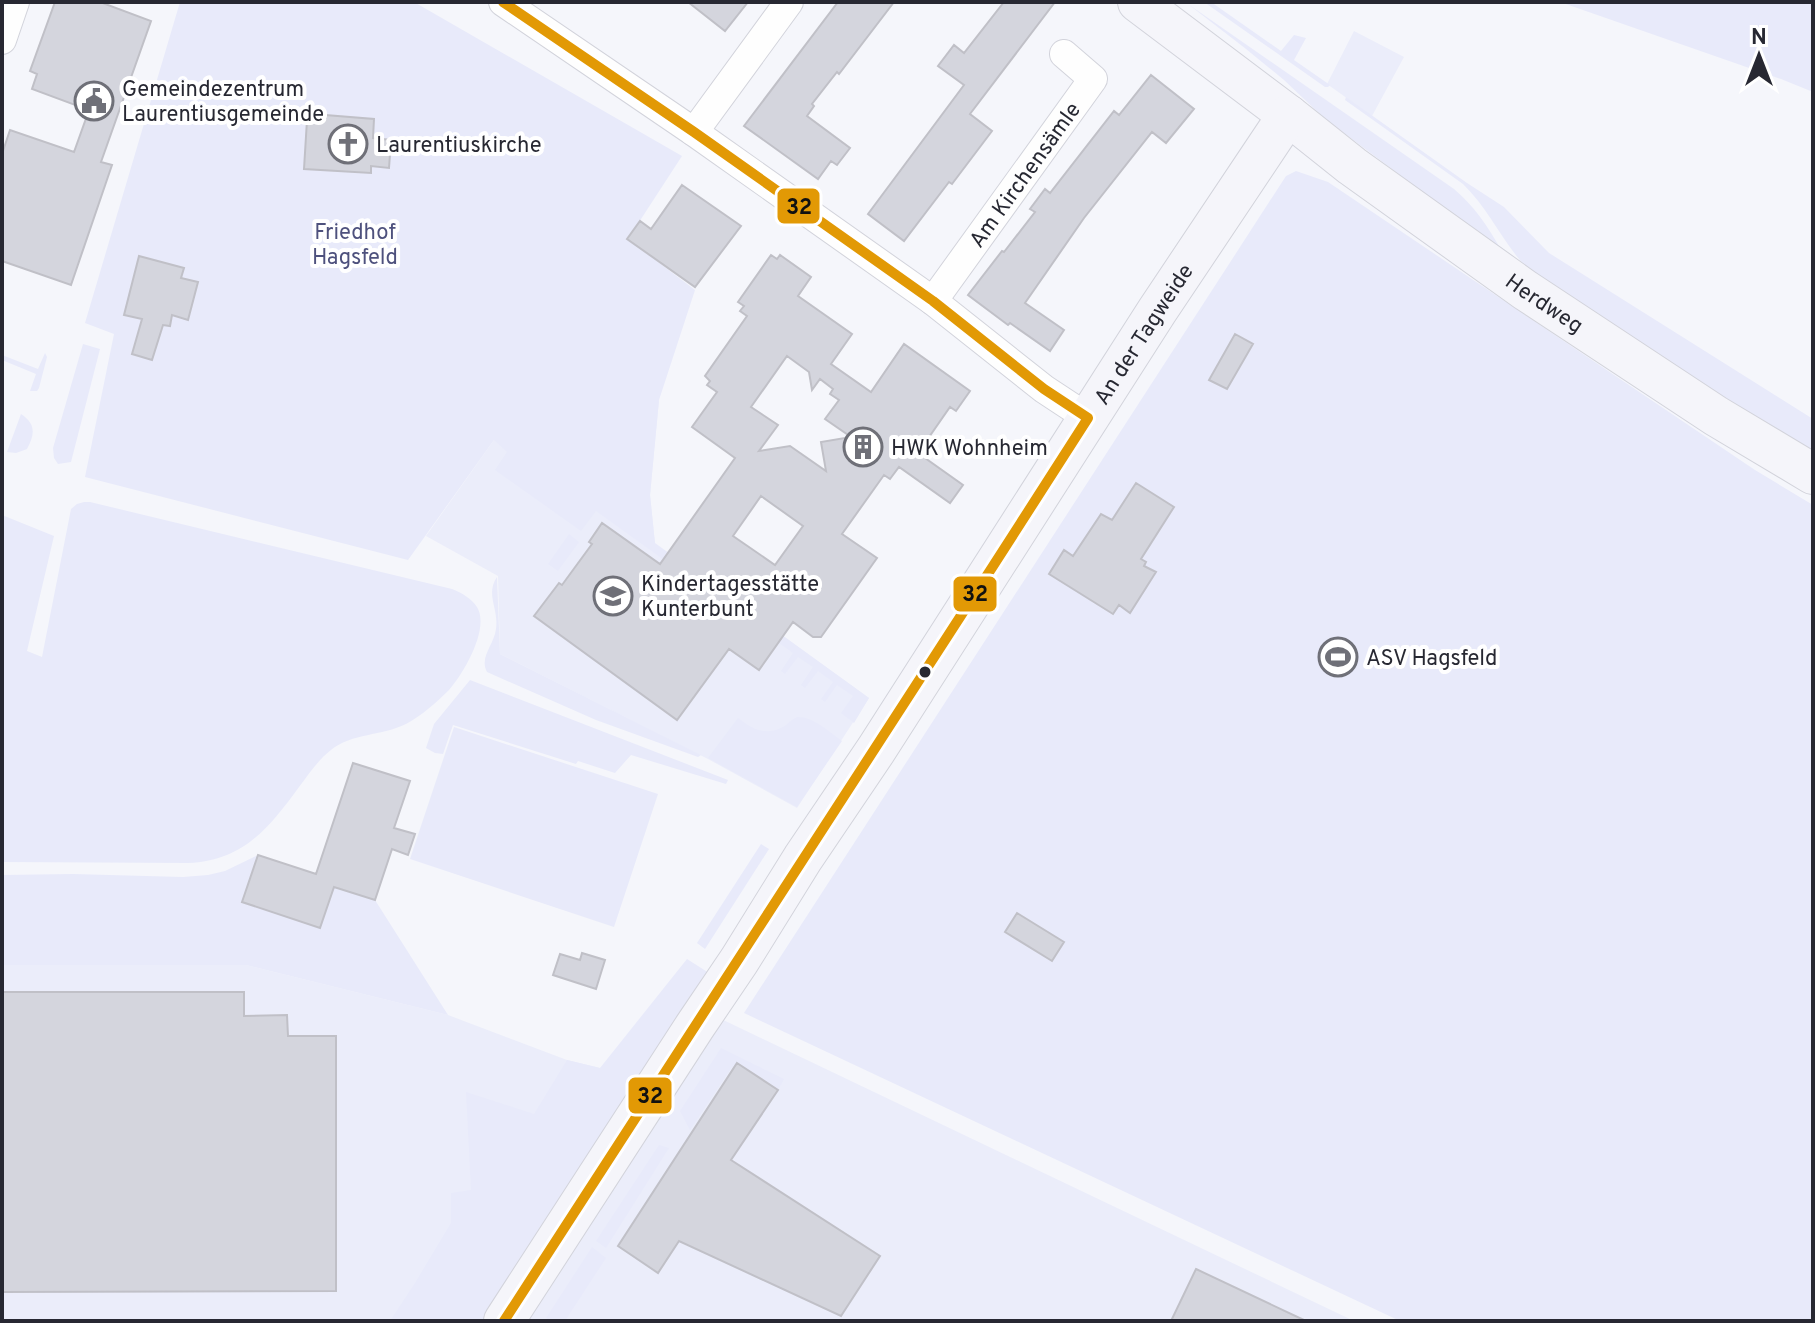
<svg xmlns="http://www.w3.org/2000/svg" width="1815" height="1323" font-family="Overpass,sans-serif">
<rect width="100%" height="100%" fill="#f5f6fb"/>
<!-- built -->
<path fill="#ebedfa" d="M1354,31l50,26 -32,59 -45,-32z
M659,400l-9,95 5,49 214,154 -72,110 -89,-49 -208,-105 -2,-78 -72,-40 68,-96z
M2,965h244l202,50 119,45 33,8 117,-51 637,304h-1352z"/>
<!-- green -->
<path fill="#e8eafa" d="M180,2h234l268,154 -54,83 67,51 -36,110 -9,95 5,48 214,155 -15,25 -13,-10 12,-17 -16,-11 -12,17 -4,-3 12,-17 -15,-11 -13,17 -4,-3 12,-18 -15,-10 -13,17 -4,-3 12,-18 -197,-142 -15,20 -86,-61 12,-18 -13,-12 -86,120 -323,-83 29,-143 -29,-11z
M1204,2h7l70,49 13,-16 12,3 -12,22 36,25 -2,2h-3z
M1560,2h253v90l-32,-13z
M1188,4l266,185c20,17 33,36 46,59h-3l-173,-130 -40,-38 -38,-31z
M1346,97l121,86 37,24 45,46 264,166v36l-149,-92 -139,-97c-23,-25 -37,-58 -62,-82l-118,-84z
M1296,171l32,11 427,288 58,35v816h-413l-656,-308 542,-837z
M83,344l17,5 -29,113 -13,2 -4,-6 -1,-10z
M45,353l2,4 -8,31 -2,3h-7l6,-17 -34,-14v-5l36,14z
M21,414c15,10 14,20 6,35l-11,4 -9,-1z
M84,502h6l362,87c10,4 19,9 25,18 13,21 -13,66 -28,83 -12,12 -28,26 -43,34 -24,12 -54,9 -75,26 -13,10 -22,24 -32,37 -30,41 -56,74 -111,76l-186,-1v-347l52,21 -27,115 15,6 29,-148 6,-5z
M569,534l10,8 -21,29 -10,-7z
M497,577l3,77 201,101 -3,2 -102,-37 -109,-48c-8,-15 7,-27 9,-43 3,-21 -11,-34 1,-52z
M470,680l258,100 -2,4 -95,-29 -16,18 -37,-12 -2,3 -123,-39 -10,29 -8,-1 -9,-5 8,-24z
M797,717c17,0 31,14 45,24l-45,66 -89,-49 30,-40c13,10 26,18 43,10 6,-3 10,-8 16,-11z
M454,727l204,67 -44,133 -204,-68z
M761,844l8,5 -64,100 -8,-6z
M258,855l-16,47 78,26 14,-41 41,13 73,115 -202,-50h-244v-90l71,-1 110,3 25,-2 17,-4z
M687,959l22,14 -222,348h-97l25,-38 36,-60v-30l20,-3 -5,-98 68,22 33,-54 33,8z
M721,1048l63,31 -8,15 -44,-27 -42,63 -10,-19z
M659,1145l10,3 -63,100 -10,-7z
M592,1247l14,11 -41,63h-13l-6,-3z"/>
<!-- building -->
<path fill="#d4d5dd" stroke="#c0c0c7" stroke-width="2" fill-rule="evenodd" d="M55,2h45l51,19 -50,141 11,3 -41,120 -69,-24v-107l8,-24 64,22 15,-42 -57,-21 5,-15 -7,-3z
M688,2h60l-23,29z
M838,2h56l-55,72 -2,-2 -25,32 2,2 -7,10 43,32 -13,17 -6,-4 -13,18 -74,-53z
M1004,2h51l-85,112 22,17 -40,53 -3,-2 -45,59 -36,-27 96,-129 -26,-19 16,-21 10,8z
M1151,75l43,34 -28,34 -14,-11 -68,86 -59,85 39,27 -14,21 -40,-28 -2,2 -40,-30 34,-44 2,1 31,-40 -5,-3 15,-20 5,4 64,-82 5,4z
M313,114l61,5 -1,19 18,2 -2,28 -18,-2v7l-67,-4 3,-49z
M682,185l59,41 -46,61 -68,-48 13,-18 11,8z
M771,255l6,4 3,-4 31,22 -13,19 54,38 -21,30 40,28 33,-48 66,47 -14,20 -6,-4 -32,46 45,32 -13,18 -51,-36 -9,12 -6,-4 -42,59 35,24 -56,79h-8l-20,-15 -34,48 -30,-21 -52,71 -143,-104 25,-33 3,2 30,-41 -3,-2 13,-19 58,41 75,-106 -43,-31 25,-35 -10,-7 3,-4 -5,-5 42,-60 -7,-5 4,-5 -6,-4zM787,356l22,16 3,18 8,-11 13,10 -3,5 9,6 -14,19 26,18 -30,5 5,29 -36,-25 -31,5 19,-26 -27,-18zM761,496l42,30 -28,39 -42,-29z
M139,256l45,12 -3,10 17,4 -10,38 -16,-5 -2,11 -7,-1 -11,35 -20,-6 10,-35 -18,-4z
M1235,334l18,10 -26,45 -18,-9z
M1136,483l38,24 -33,52 5,3 -2,4 12,6 -26,41 -11,-8 -6,9 -64,-40 15,-24 9,6 28,-42 11,6z
M353,763l57,18 -16,47 21,6 -7,21 -16,-6 -17,51 -41,-13 -14,41 -78,-26 16,-47 58,19z
M1017,913l47,29 -12,19 -47,-29z
M582,953l23,7 -9,29 -43,-14 7,-21 20,6z
M2,992h242v24l43,-1 1,21h48v255l-334,1z
M737,1063l41,27 -47,70 149,96 -39,60 -162,-75 -21,32 -40,-27z
M1196,1269l110,52h-135z"/>
<g fill="none" stroke-linecap="round" stroke-linejoin="round">
<defs>
<g id="street">
<path d="M503,2l191,130 239,169 111,88 44,29"/>
<path d="M2,40l13,-38"/>
<path d="M694,132l95,-130"/>
<path id="s1" d="M933,301l160,-222 -29,-25"/>
</g>
<g id="secondary">
<path id="s2" d="M1138,2l150,113 64,51 173,124 191,126 97,58"/>
<path id="s3" d="M504,1321l191,-295 44,-65 64,-103 73,-108 281,-439 131,-196"/>
</g>
</defs>
<!-- street casing -->
<use href="#street" stroke="#d2d3db" stroke-width="30"/>
<!-- secondary casing -->
<use href="#secondary" stroke="#d2d3db" stroke-width="42"/>
<!-- street -->
<use href="#street" stroke="#fefefe" stroke-width="28"/>
<!-- secondary -->
<use href="#secondary" stroke="#f5f5fa" stroke-width="40"/>
<defs>
<path id="bus-1" d="M503,2l191,130 239,169 111,88 44,29
M504,1321c195,-301 391,-601 584,-903"/>
</defs>
<!-- bus-1 casing -->
<use href="#bus-1" stroke="#fff" stroke-width="16"/>
<!-- bus-1 -->
<use href="#bus-1" stroke="#e29905" stroke-width="10"/>
</g>
<!-- icons -->
<defs>
<symbol id="civic-ring" viewBox="-11 -11 22 22"><circle r="9.5" fill="#fff" stroke="#6f7078" stroke-width="1.5"/><path d="M-.6-6.5H3V-4.5H.6V-3L4-1V1h2V6H-6V1h2V-1L-.6-3ZM-1.2 2.5V6h2.4V2.5Z" fill="#6f7078"/></symbol>
<symbol id="church-ring" viewBox="-11 -11 22 22"><circle r="9.5" fill="#fff" stroke="#6f7078" stroke-width="1.5"/><path d="M-1.2-6h2.4v3.5h3.3v2.4h-3.3V6h-2.4V-.1h-3.3v-2.4h3.3Z" fill="#6f7078"/></symbol>
<symbol id="building-ring" viewBox="-11 -11 22 22"><circle r="9.5" fill="#fff" stroke="#6f7078" stroke-width="1.5"/><path d="M-4-6H4V6H1V3H-1V6H-4ZM-2.5-4.3h1.7v1.8h-1.7ZM.8-4.3h1.7v1.8H.8ZM-2.5-1h1.7V.8h-1.7ZM.8-1h1.7V.8H.8Z" fill="#6f7078"/></symbol>
<symbol id="school-ring" viewBox="-11 -11 22 22"><circle r="9.5" fill="#fff" stroke="#6f7078" stroke-width="1.5"/><path d="M0-5L7-2L0 1L-7-2ZM-4 1L0 2.5L4 1V4Q0 6-4 4Z" fill="#6f7078"/></symbol>
<symbol id="stadium-ring" viewBox="-11 -11 22 22"><circle r="9.5" fill="#fff" stroke="#6f7078" stroke-width="1.5"/><path d="M0-5a6.5 5 0 1 0 0 10a6.5 5 0 1 0 0-10ZM-3.5-1.8h7v3.6h-7Z" fill="#6f7078"/></symbol>
</defs>
<g fill-rule="evenodd">
<use href="#civic-ring" x="72" y="79" width="44" height="44"/>
<use href="#church-ring" x="326" y="122" width="44" height="44"/>
<use href="#building-ring" x="841" y="425" width="44" height="44"/>
<use href="#school-ring" x="591" y="574" width="44" height="44"/>
<use href="#stadium-ring" x="1316" y="635" width="44" height="44"/>
</g>
<!-- markers -->
<circle fill="#272832" stroke="#fff" stroke-width="3" cx="925" cy="672" r="7"/>
<g text-anchor="middle" stroke-width="8" stroke-linejoin="round" paint-order="stroke">
<!-- poi labels -->
<g font-size="22" fill="#272832" stroke="#fff" text-anchor="start">
<text x="122" y="96">Gemeindezentrum<tspan x="122" dy="25">Laurentiusgemeinde</tspan></text>
<text x="376" y="152">Laurentiuskirche</text>
<text x="891" y="455">HWK Wohnheim</text>
<text x="641" y="591">Kindertagesstätte<tspan x="641" dy="25">Kunterbunt</tspan></text>
<text x="1366" y="665">ASV Hagsfeld</text>
</g>
<!-- street labels -->
<g font-size="22" fill="#272832" stroke="#fff">
<text dy="8" stroke="none"><textPath href="#s1" startOffset="156">Am Kirchensämle</textPath></text>
<text dy="8" stroke="none"><textPath href="#s2" startOffset="506">Herdweg</textPath></text>
<text dy="8" stroke="none"><textPath href="#s3" startOffset="1176">An der Tagweide</textPath></text>
</g>
<!-- park labels -->
<g font-size="22" fill="#4e517d" stroke="#fff">
<text x="355" y="239">Friedhof<tspan x="355" dy="25">Hagsfeld</tspan></text>
</g>
</g>
<g stroke="#fff" stroke-width="3">
<rect x="776" y="187" width="45" height="38" rx="8" fill="#e29905"/>
<rect x="952" y="575" width="46" height="38" rx="8" fill="#e29905"/>
<rect x="627" y="1076" width="46" height="39" rx="8" fill="#e29905"/>
</g>
<g font-size="22" text-anchor="middle" font-weight="bold" fill="#111">
<text x="799" y="214">32</text>
<text x="975" y="601">32</text>
<text x="650" y="1103">32</text>
</g>
<!-- border -->
<rect width="1815" height="1323" fill="none" stroke="#272832" stroke-width="8"/>
<!-- north arrow -->
<g transform="translate(1759 56)" stroke="#ffffff" stroke-width="6" paint-order="stroke">
<path d="M0-6L14 30L0 20L-14 30Z" fill="#272832"/>
<text y="-12" font-size="22" font-weight="bold" text-anchor="middle" fill="#272832">N</text>
</g>
</svg>
